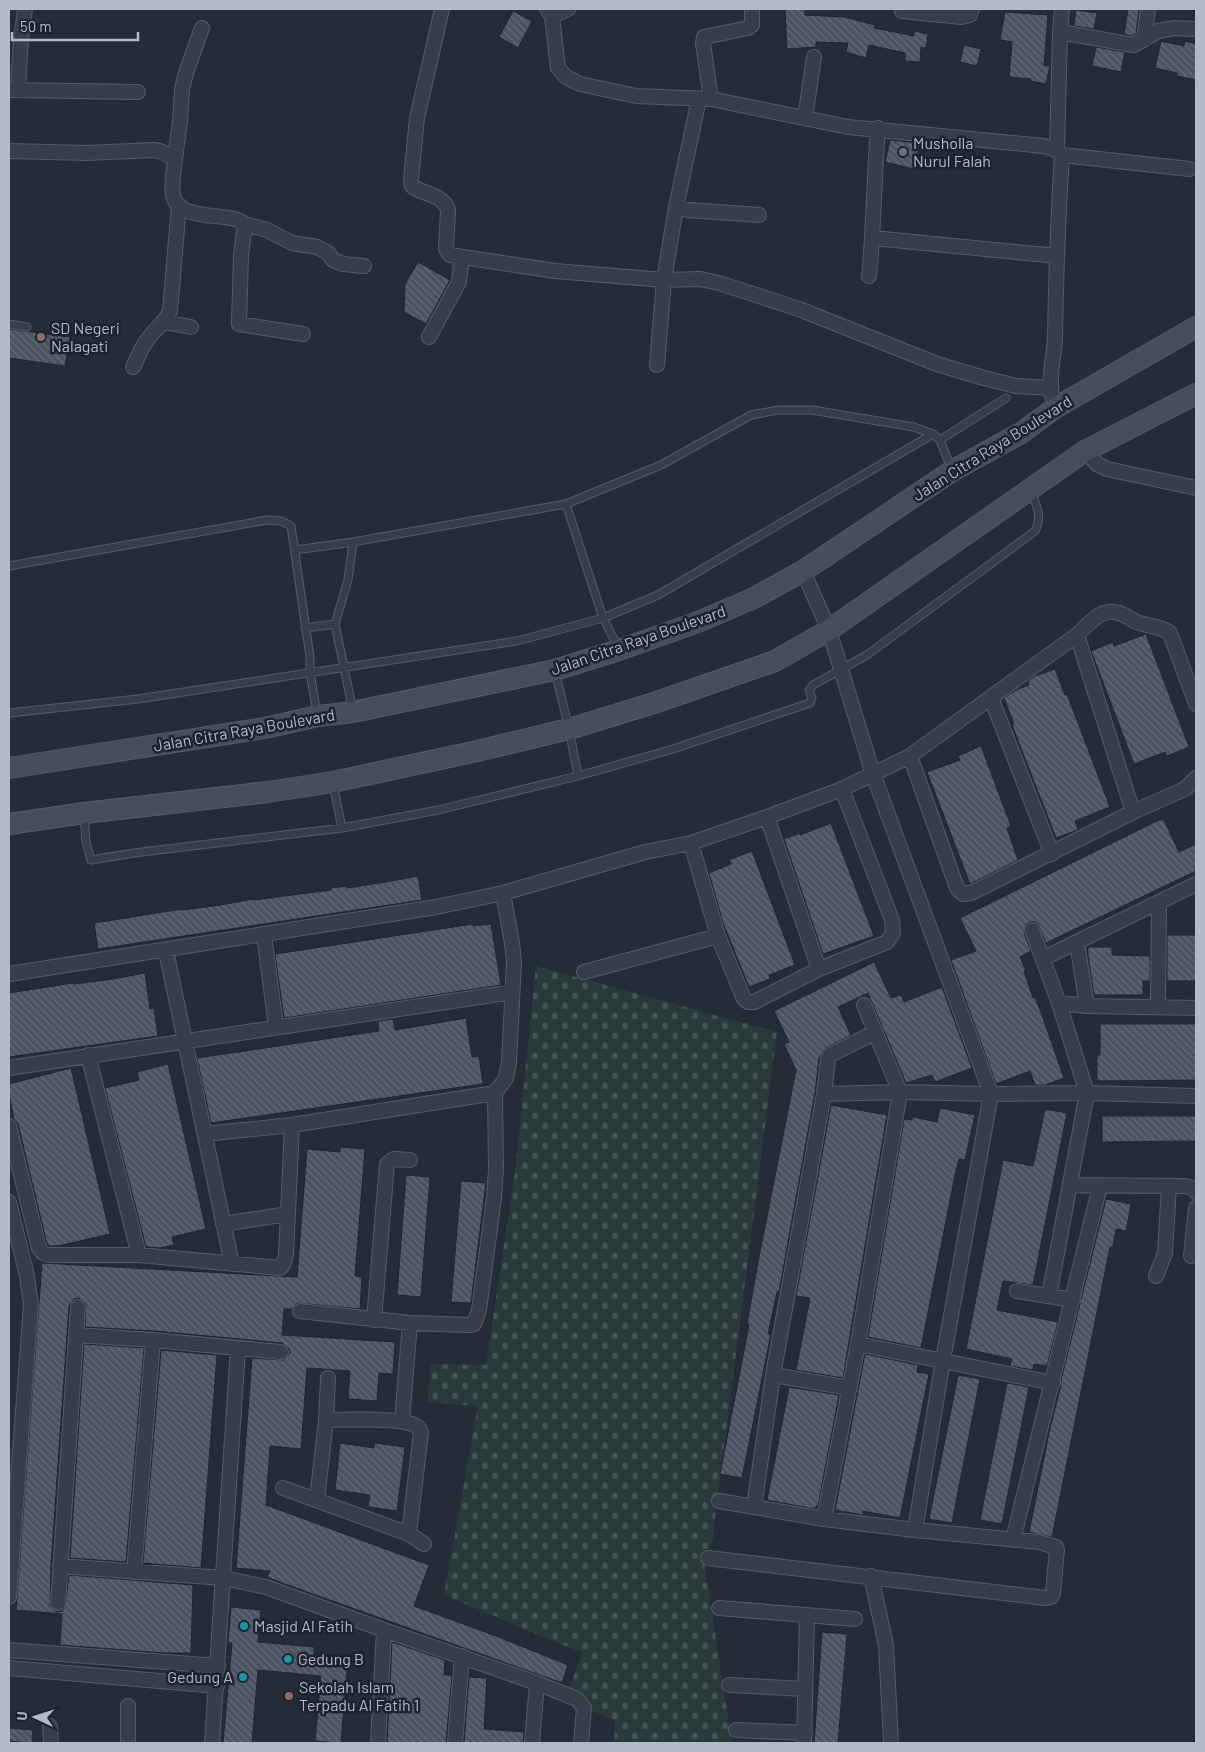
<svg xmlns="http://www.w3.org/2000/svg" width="1205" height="1752" font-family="Barlow,sans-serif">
<defs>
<pattern id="cemetery-stones" width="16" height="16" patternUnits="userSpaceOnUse" patternTransform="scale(1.25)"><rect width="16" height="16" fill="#293a3b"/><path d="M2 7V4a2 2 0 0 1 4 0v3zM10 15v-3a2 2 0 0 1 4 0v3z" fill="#465456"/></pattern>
<pattern id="building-back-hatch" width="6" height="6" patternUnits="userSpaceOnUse" patternTransform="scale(1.25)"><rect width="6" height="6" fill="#4b5362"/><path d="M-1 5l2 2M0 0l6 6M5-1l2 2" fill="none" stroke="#636a77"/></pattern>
</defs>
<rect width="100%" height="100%" fill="#242c38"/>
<!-- cemetery -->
<path fill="url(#cemetery-stones)" d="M536,966l241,66 -65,510 -8,20 28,181h-118l1,-23 -50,-20 17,-47 -138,-58 34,-189 -51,-4 4,-38 55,1 29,-193z"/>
<!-- building -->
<path fill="url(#building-back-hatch)" stroke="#1f2530" d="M785,9h20v6l39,2 31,8 -1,3 40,8v-5l14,3 -2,14 -5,-1 -1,15 -15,-1v-8l-36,-8 -3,13 -20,-6 2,-9 -32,-1v5l-29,2z
M1128,9h11l-3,25 -4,2 -8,-2z
M1076,10l21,3 -3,16 -20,-3z
M513,11l19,10 -14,27 -19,-11z
M1005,12l43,3 -4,50 6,1 -4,18 -15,-3v-2l-22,-2 3,-35 -12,-2z
M1161,41l23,5 1,-5 11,3v36l-19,-4v-3l-22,-5z
M964,45l17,4 -4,17 -17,-4z
M1096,47l29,5 -4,20 -29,-6z
M890,140l30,3 -6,26 -29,-7z
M418,262l32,18 -24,44 -22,-12 1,-28z
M9,329l61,8 -5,29 -56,-8z
M1146,634l43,113 -22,9 -2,-4 -31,12 -43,-113 22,-9 1,4z
M1055,669l10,26 2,-1 43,113 -35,14 3,9 -22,8 -44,-113 2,-1 -10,-26 12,-8 13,-5 -1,-4 7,-5z
M981,746l30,80 -4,2 11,32 -48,24 -43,-112 33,-12 -2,-4z
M1159,820h5l15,32 17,-8v27l-150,72 -8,-19 -5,-3 -7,3 -2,9 7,18 -11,6 6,14h-2l9,27 2,-1 7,18 22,63 -19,7h-10l-5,-14 -34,13 -45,-124 25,-9 -16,-33z
M831,823l43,113 -51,18 -39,-115 16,-6v2z
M752,851l43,114 -26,10 1,4 -21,8 -26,-64 -14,-50 22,-9 -2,-4z
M418,876l4,24 -324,49 -4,-26 88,-14v1l39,-5 32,-6 1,1 77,-10v-2l16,-2v2l39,-6z
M473,924v2l18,-2 10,61 -217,33 -9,-64z
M1167,935h29v46h-29z
M1088,947h24v8l38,1v25h-7v14h-49l-6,-39z
M874,962l17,36 10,-3 3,7 38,-15 30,81 -37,14 -3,-7 -26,8 -38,-90 -30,14 13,28 -25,13 -7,10 -4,35 -36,199h-2l-9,42h3l-29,144 -22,-4 29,-149 -2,-1 11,-62 38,-192 -12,-26 5,-2 -15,-31z
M145,973l5,36 4,-1 4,28 -149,21v-64l64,-10 1,1 39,-5z
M466,1018l6,39 7,-1 4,28 -272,39 -14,-65 182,-27 -1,-10 15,-2 2,11z
M1100,1024h96v56l-99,1v-26h3z
M168,1064l38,165 -34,8 2,8 -14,3 -14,-1 -41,-159 34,-8 -2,-8z
M71,1068l39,166 -52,12h-8l-3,-2 -29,-120 -4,-5 -5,-25v-10z
M831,1105l56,10 -44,263 -47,-8 14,-72 -14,-2z
M940,1108l35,7 -10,45 -6,-1 -4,16 -34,173 -53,-11 36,-218 8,1 1,-3 24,5z
M1045,1109l22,4 -34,172 -30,-4 -6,29 61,12 -11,44 -13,-2 -1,6 -23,-4 2,-7 -46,-10 37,-189 30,6z
M1102,1116h94v25l-94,1z
M340,1147l25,2 -10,127 7,1 -2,32 -63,-6 -5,6h-8l-2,26 113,7 -2,32 -14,-1 -2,28 -29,-2 2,-28 -43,-3 -6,81 -31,-3 -4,59 163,60 -15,41 82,30 72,29 -6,18 -277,-99 -18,-7 3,-6 -34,-3 16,-210 32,2 6,-7 -1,-5 -7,-5 -128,-12 -69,-4 1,-23 -7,-6 -5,1 -5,7 -18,260 -1,40 7,6 5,-1 3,-4 4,-32 124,10 -2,68h-26l-105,-8 2,-31 -46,-4 26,-347 255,14 10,-128 33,3z
M406,1175l24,2 -9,120 -24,-2z
M461,1181l25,2 -15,120 -20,-1z
M1106,1199l25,5 -5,27 -10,-2 -3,18h-3l-58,290 -23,-5 21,-104 11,-43v-5z
M84,1344l60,4 -18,214 -56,-4z
M161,1350l56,5 -16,213 -58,-5z
M865,1354l53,11 -1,7 12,2 -29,144 -37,-7v4l-28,-5z
M958,1375l22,4 -28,144 -23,-4z
M1007,1383l22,4 -27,137 -22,-4z
M789,1387l50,8 -21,111h-2l-1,3 -48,-9z
M340,1443l34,5v-5l31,4 -8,64 -29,-4 2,-12 -35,-5z
M231,1607l30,3 -3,32 56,5v8l34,3 -7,85 -26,-2 6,-65 -63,-6 -6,73h-29l9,-100 -4,-1z
M822,1632l25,2 -9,109h-24z
M392,1642l53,18 -1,15h8l-6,68h-59z
M469,1677l18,1 -3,51 40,3 -1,11h-59z
M9,1728l24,2 -1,13 -23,-2z"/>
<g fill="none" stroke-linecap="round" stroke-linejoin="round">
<defs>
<path id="lane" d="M9,324l18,3
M940,440l66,-42
M566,504l37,114 16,31
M295,550l58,-8
M9,566l258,-46 14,1 10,5 19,131v15l7,42
M305,628l30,-4
M555,671l14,58 9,47
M353,711l-18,-87 13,-44 5,-38 213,-38 95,-39 90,-50 28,-5h33l102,17 19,7 7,6 11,28
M9,713l129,-14 379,-58 86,-23 55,-23 275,-161
M333,784l9,44
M84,814l2,28 5,18 43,-7 208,-25 96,-18 140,-34 95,-27 137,-46 2,-5 -3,-8 4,-5 54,-30 168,-124c8,-16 1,-25 -4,-41"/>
<path id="street" d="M442,9l-25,109 -6,62 1,6c12,9 31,8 36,24l-2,39 4,6 105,16 109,9 36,-1 19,4 80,26 138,55 47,14 32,8 35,2
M547,9l5,7 6,52 8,9 14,7 56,12 75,3 137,28 196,19 13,4 5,5 128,14
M902,11l59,6 9,-2 2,-6
M552,16l16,-7
M1060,32l74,13 24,-14 17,-3 18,1
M1144,40l4,-31
M18,89l3,-50 4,-30
M9,90l129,2
M699,99l-23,108 12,3 71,5
M711,99l-8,-56 1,-6 44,-9 4,-3v-16
M805,118l9,-61
M1057,150l3,-118 2,-23
M9,151l78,2 67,-3 6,1 15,8c-1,11 -4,25 -2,36 4,24 44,19 62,24 4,1 7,3 10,5l-4,31 -2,69 64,10
M175,159l5,-38 2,-32 4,-16 16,-45
M245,224l22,6 25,13 25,4 11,6 5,7 10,4 21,2
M873,238l184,18
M869,276c5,-49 5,-98 9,-148
M165,322l26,5
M429,337l30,-55 2,-16 -2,-9
M657,365l7,-85 12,-73
M133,367c5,-9 8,-20 15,-28 8,-12 16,-14 22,-28l9,-106
M1052,396c-4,-18 2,-39 3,-57 1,-62 3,-123 7,-184
M1085,451l12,13 10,5 89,19
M803,571l26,59 44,144 118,320 -48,266 -28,170
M1077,635l56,177
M991,698l61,156
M910,756l47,132 6,6 8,-1 162,-81 52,-23 11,-11
M767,817l52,152
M691,843l27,93 26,63 4,3h6l65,-33 68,-27 6,-9 -1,-13 -50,-131
M1032,930l27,73 28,90 -38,203
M264,935l12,91
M1077,943l10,63
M166,951l66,313
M1044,958l152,-74
M584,972l134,-36
M9,974l427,-67 67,-14 142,-41 46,-9 76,-26 75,-28 68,-33 167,-121c12,-11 24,-28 42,-22 7,2 12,7 18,9 11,5 23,3 33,11l26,71
M1059,1003l28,3 109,2
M1158,1007l1,-105
M88,1055l51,200
M9,1068l503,-76
M824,1094l76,-2 91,2 96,-1 109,3
M9,1126l30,122 4,5 6,2h90l141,13 3,-3 3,-10 6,-130
M205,1134l87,-9 203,-32
M1070,1185l115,1 8,2 3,4
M9,1202l18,74 4,29 -22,292
M223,1224l65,-10
M1191,1256l5,-48
M1156,1276l9,-23 4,-67
M1017,1291l56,9
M300,1311l110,12 60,2 4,-1 5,-14 15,-112 2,-28 -1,-77 11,-15 3,-16 5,-100 -2,-19 -9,-50
M374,1320l13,-156 7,-5 16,1
M76,1335l77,5 128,12
M858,1344l195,39
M773,1375l77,13
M326,1420c18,0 78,-3 90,6 3,1 3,3 5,6l-12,102
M402,1421l8,-98
M283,1488l126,46 15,10
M317,1500l9,-80 2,-42
M754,1507l19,-132 51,-281 4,-35 2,-4 46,-23
M824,1519l34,-175 42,-252 -36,-87
M1013,1540l87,-354
M708,1558l337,40 6,-1 2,-4 4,-43 -1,-3 -17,-5 -124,-12 -91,-11 -105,-18
M60,1566l163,12 43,9 118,43 153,53 40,16 7,9 -3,35
M134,1572l19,-232
M871,1576l15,69 5,98
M58,1603l20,-296
M719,1608l136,11
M9,1650l209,16
M9,1668l208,18
M729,1685l76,4
M128,1706v37
M50,1726l1,17
M736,1730l69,3
M212,1743l26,-395
M378,1743l6,-113
M455,1743l7,-87
M532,1743l5,-60
M804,1743l3,-127"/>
<path id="secondary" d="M9,768l256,-40 53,-12 35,-4 202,-42 64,-20 79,-28 56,-24 49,-27 149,-100 69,-38 34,-25 141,-81
M9,824l75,-11 184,-21 65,-10 140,-30 96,-23 85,-26 121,-42 54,-31 256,-179 111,-57"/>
</defs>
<!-- lane casing -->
<use href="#lane" stroke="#565c67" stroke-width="9"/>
<!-- street casing -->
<use href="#street" stroke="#565c67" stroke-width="16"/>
<!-- secondary casing -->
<use href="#secondary" stroke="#565c67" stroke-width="22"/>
<!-- lane -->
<use href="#lane" stroke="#383e49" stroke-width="7"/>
<!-- street -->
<use href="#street" stroke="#383e49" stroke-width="14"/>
<!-- secondary -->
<use href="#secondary" stroke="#464d5b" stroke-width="20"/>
</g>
<!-- markers -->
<circle fill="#6b7280" stroke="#1d232e" stroke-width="2" cx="903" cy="152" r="5"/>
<g fill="#8d6e63" stroke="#1d232e" stroke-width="2">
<circle cx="41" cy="337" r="5"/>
<circle cx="289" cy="1696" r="5"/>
</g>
<g fill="#0f9aa8" stroke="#1d232e" stroke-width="2">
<circle cx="244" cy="1626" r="5"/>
<circle cx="288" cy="1659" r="5"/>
<circle cx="243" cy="1677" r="5"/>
</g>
<g text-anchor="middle" stroke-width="5" stroke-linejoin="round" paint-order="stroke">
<!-- poi labels -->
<g font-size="16" fill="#b3b9c5" stroke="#1d232e" text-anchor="start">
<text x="913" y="149">Musholla<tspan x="913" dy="18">Nurul Falah</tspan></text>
<text x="51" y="334">SD Negeri<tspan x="51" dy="18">Nalagati</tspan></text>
<text x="254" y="1632">Masjid Al Fatih</text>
<text x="298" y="1665">Gedung B</text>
<text x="233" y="1683" text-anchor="end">Gedung A</text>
<text x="299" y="1693">Sekolah Islam<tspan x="299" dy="18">Terpadu Al Fatih 1</tspan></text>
</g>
<!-- street labels -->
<g font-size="16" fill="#b3b9c5" stroke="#1d232e">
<text transform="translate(992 448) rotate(-32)" y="6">Jalan Citra Raya Boulevard</text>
<text transform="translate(638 640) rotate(-19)" y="6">Jalan Citra Raya Boulevard</text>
<text transform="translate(244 730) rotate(-10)" y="6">Jalan Citra Raya Boulevard</text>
</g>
</g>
<!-- border -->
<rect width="1205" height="1752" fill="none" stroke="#b3b9c5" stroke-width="20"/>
<!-- north arrow -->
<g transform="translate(35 1717) rotate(274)" stroke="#1d232e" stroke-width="4" paint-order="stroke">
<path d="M0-4L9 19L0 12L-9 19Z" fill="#b3b9c5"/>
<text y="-8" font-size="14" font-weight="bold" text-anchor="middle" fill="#b3b9c5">U</text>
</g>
<!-- scale -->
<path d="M12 32v8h126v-8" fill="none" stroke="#b3b9c5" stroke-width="2.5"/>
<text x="20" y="32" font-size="15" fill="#b3b9c5" stroke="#1d232e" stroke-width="4" paint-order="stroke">50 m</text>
</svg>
